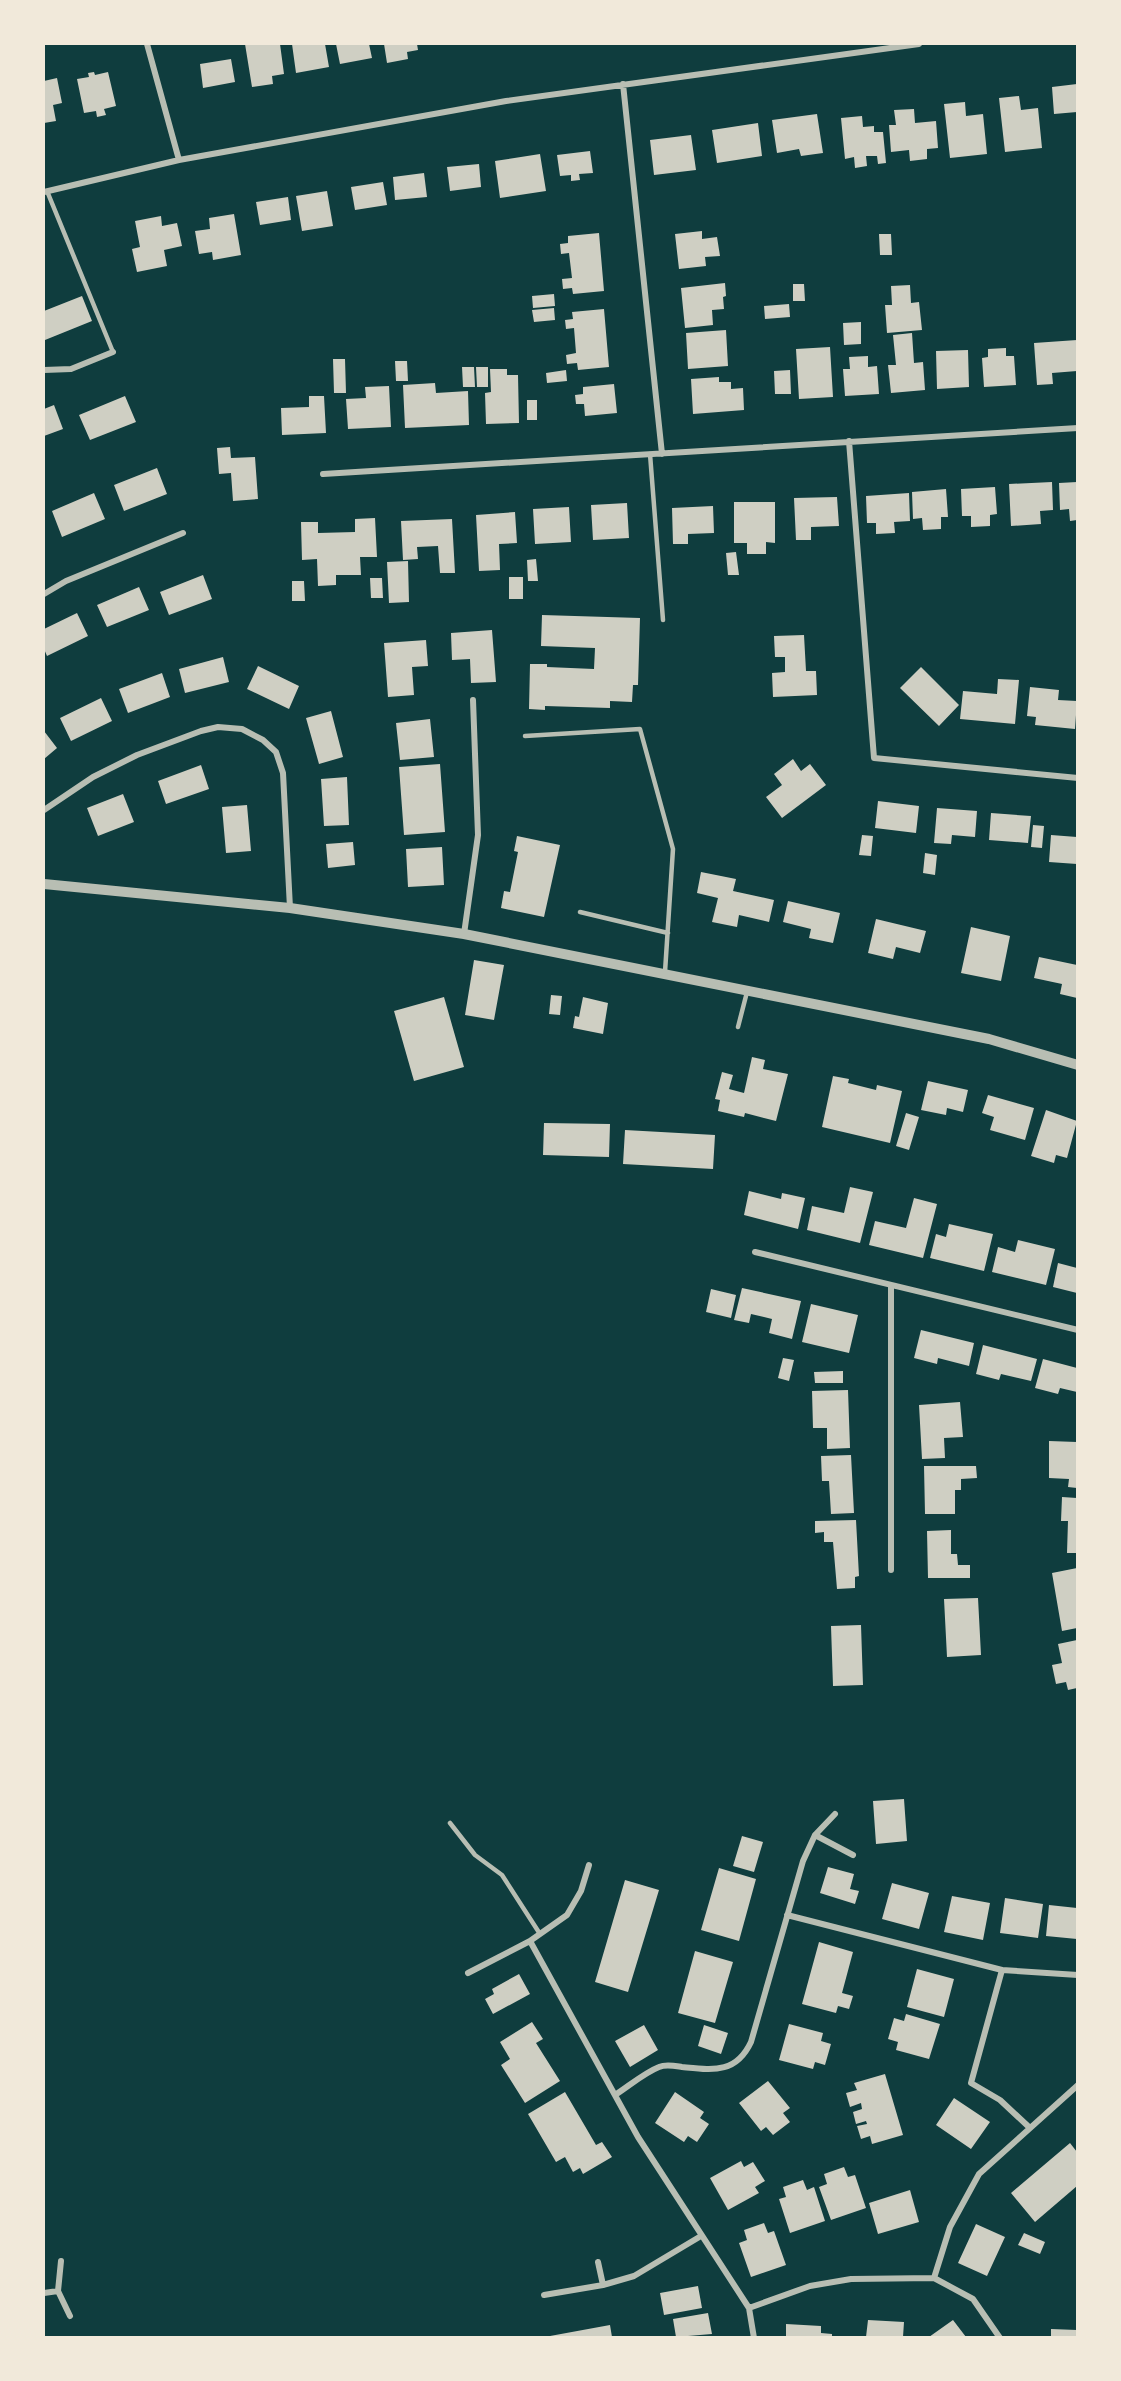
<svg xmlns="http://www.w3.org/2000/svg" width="1121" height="2381" font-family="Ubuntu,sans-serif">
<rect width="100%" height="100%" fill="#0f3d3e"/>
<!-- building -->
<path fill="#cfcfc3" d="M245,44h35l4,30 -12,2 1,8 -21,3z
M292,44h21v1l12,-1 4,23 -33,6z
M336,44h33l3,14 -32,6z
M384,44h33l1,6 -11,2 1,7 -21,4z
M231,59l4,23 -32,6 -3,-24z
M94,72l1,3 13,-3 8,34 -12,3 2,6 -9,2 -1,-6 -12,2 -7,-34 12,-2 -1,-4z
M57,78l5,25 -9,2 3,16 -12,2v-42z
M1077,84v28l-23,2 -2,-27z
M1019,96l2,14 17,-2 4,40 -37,4 -6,-54z
M965,102l1,14 17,-2 4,40 -37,4 -6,-54z
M914,109l1,14 21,-2 2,27 -11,1v10l-17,2 -1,-11 -18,2 -2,-27h7l-2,-15z
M817,114l6,39 -22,3 -2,-7 -22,4 -5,-33z
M862,116l1,11 11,-1v6h9l3,31 -8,1 -1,-8h-11l1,10 -12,2 -1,-11 -9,2 -4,-41z
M758,123l4,33 -45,7 -5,-33z
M691,135l5,35 -42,5 -4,-35z
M590,151l3,22 -14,1 1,6 -9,1v-6l-11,1 -3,-21z
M540,154l6,37 -46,7 -5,-37z
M479,164l2,23 -31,4 -3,-24z
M424,173l3,24 -32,3 -2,-23z
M383,182l4,23 -32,5 -4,-23z
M327,191l6,35 -31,5 -6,-35z
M288,197l3,23 -31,5 -4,-23z
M234,214l7,41 -28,5 -1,-8 -13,2 -4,-23 15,-2 -1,-11z
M161,216l1,10 15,-3 5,23 -18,4 3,16 -30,6 -5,-23 8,-2 -5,-26z
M702,231v8l15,-2 3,19 -15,1 1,9 -27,3 -4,-35z
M599,233l5,58 -31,3 -1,-6 -9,1 -1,-10 10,-1 -3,-25 -8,1 -1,-10 8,-1v-7z
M879,234h12l1,21h-12z
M725,283l1,13 -3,1 1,12 -12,1 1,15 -28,3 -4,-40z
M793,284h11l1,17h-12z
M910,285l1,18 8,-1 3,28 -35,3 -2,-28h7l-1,-19z
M554,294l1,12 -22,2 -1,-12z
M82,296l10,25 -47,19 -1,-29z
M789,304l1,13 -25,2 -1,-13z
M554,308l1,12 -21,2 -2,-12z
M604,309l5,58 -31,3 -1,-7 -10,1 -1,-9 10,-2 -2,-25 -8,1 -1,-9 8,-1 -1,-7z
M861,322v22l-17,1 -1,-22z
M726,330l2,36 -40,3 -2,-36z
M912,333l2,30 9,-1 2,28 -34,3 -3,-28h8l-3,-30z
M1077,340v31l-25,2 1,11 -16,1 -3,-42z
M830,347l3,50 -34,2 -3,-50z
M1006,348v8h8l2,29 -32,2 -2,-29 6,-1v-8z
M968,350l1,37 -32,2 -1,-38z
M868,356v11l9,-1 2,28 -34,2 -2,-27h7l-1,-12z
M333,359h12l1,34h-12z
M395,361h12l1,20h-12z
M462,367h12l1,20h-12z
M476,367h12v20h-11z
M490,369h17v6h11l1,48 -33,1 -1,-31 6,-1z
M566,370l1,11 -20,2 -1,-10z
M790,370l1,24h-16l-1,-23z
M719,377v5h12v7l12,-1 1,22 -51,4 -2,-35z
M435,383l1,10 32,-2 1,34 -64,3 -2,-43z
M614,384l3,29 -32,3 -1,-12h-8l-1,-9 8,-1v-7z
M389,386l2,41 -43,2 -2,-30 20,-1 -1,-11z
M125,396l11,26 -46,18 -11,-25z
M309,396h15l2,37 -44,2 -1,-27 28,-1z
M527,400h10v20h-10z
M54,405l9,24 -19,7v-27z
M230,447l1,11 24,-1 3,42 -25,2 -2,-28 -12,1 -2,-26z
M157,468l10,26 -43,17 -10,-26z
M1052,482l1,28 -13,1 1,13 -30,2 -2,-42z
M1077,482v38l-7,1 -1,-12 -9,1 -1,-27z
M995,487l2,27 -7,1v11l-19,1v-11h-9l-1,-27z
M946,489l2,28h-7v12l-18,1 -1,-12 -9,1 -1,-27z
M94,493l11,26 -43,18 -10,-26z
M909,493l1,28 -16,1 1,11 -19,1v-11h-9l-1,-27z
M837,497l2,29 -28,1v13h-15l-2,-42z
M734,502h41v41l-9,-1v12h-19v-11h-13z
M627,503l2,35 -36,2 -2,-35z
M713,506l1,27 -26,1v10h-15l-1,-36z
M569,507l2,35 -36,2 -2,-35z
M515,512l2,31 -18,1 1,26 -21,1 -3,-56z
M375,518l2,39h-17l1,18h-25v10l-18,1 -1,-27 -15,1 -1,-38h17v11l37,-1v-13z
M452,519l3,54h-15l-2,-27 -21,1 1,12 -15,1 -2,-39z
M736,552l3,23h-11l-2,-22z
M536,559l2,22h-10l-1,-21z
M408,561l1,41 -20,1 -2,-41z
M203,575l9,24 -43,16 -9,-23z
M509,577h14v22h-14z
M370,578h12l1,20h-12z
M292,581h12l1,20h-13z
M139,587l10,23 -42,17 -10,-22z
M77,613l11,23 -41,20 -3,-7v-20z
M542,615l98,3 -2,67h-5l-1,17 -22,-1v7l-65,-2v4l-16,-1 1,-45h17v3l47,2 1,-21 -54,-2z
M492,630l4,52 -25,1 -1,-24 -18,1 -1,-27z
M804,635l2,36h10l1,24 -44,2 -1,-24 13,-1v-15h-10l-1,-21z
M426,640l2,26 -16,1 2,28 -26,2 -4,-54z
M223,657l6,25 -44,11 -6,-24z
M258,666l41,20 -10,23 -42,-20z
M921,667l38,38 -20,21 -39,-38z
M162,673l8,24 -42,16 -9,-24z
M998,679l21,1 -4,44 -55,-5 3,-28 34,3z
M1030,687l29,3 -1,10 19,1 -2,28 -40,-4 1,-8 -9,-1z
M101,698l11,23 -41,20 -11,-23z
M331,711l12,46 -24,7 -13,-46z
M430,719l4,38 -34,3 -4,-37z
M44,731l13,17 -13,11z
M793,759l8,12 9,-7 16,21 -44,33 -16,-21 16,-12 -8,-11z
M440,764l5,68 -41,3 -5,-68z
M201,765l8,24 -43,15 -8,-23z
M347,777l2,48 -25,1 -3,-47z
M123,794l11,28 -36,14 -11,-28z
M878,801l41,5 -3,27 -41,-5z
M247,805l4,46 -25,2 -4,-46z
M937,808l40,3 -2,26 -23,-2 -1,9 -17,-1z
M991,813l40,3 -3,27 -39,-3z
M1033,825l11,1 -2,22 -11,-1z
M862,835l11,1 -2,20 -12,-1z
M1051,835l26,2v27l-28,-2z
M517,836l43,9 -16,72 -43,-9 3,-17 6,1 8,-40 -4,-1z
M353,842l2,23 -27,3 -2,-24z
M442,847l2,38 -36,2 -2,-38z
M925,853l12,2 -2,20 -12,-2z
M701,872l35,7 -3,12 41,9 -5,22 -30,-7 -2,12 -25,-5 6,-24 -21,-5z
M788,901l52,12 -7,30 -24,-5 2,-9 -28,-7z
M876,919l50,12 -6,22 -24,-6 -3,12 -25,-6z
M971,927l39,9 -9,45 -40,-8z
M1039,957l38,8v33l-17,-4 2,-10 -28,-6z
M474,960l30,5 -10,55 -29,-5z
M551,995l11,1 -2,19 -11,-1z
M444,997l20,70 -50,14 -20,-70z
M583,997l25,6 -5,31 -30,-6 2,-12 4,1z
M752,1057l13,3 -2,9 25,5 -12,47 -31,-8 -1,4 -26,-6 2,-11 -5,-1 7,-27 11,3 -4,14 15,4z
M833,1076l16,3 -1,4 28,7 1,-5 25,6 -12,52 -68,-16z
M928,1081l40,9 -5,22 -16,-4 -1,7 -25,-5z
M988,1095l46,13 -9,32 -35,-10 4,-13 -12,-4z
M1046,1110l31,11 -10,37 -11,-3 -2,8 -23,-7z
M906,1113l13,4 -10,33 -13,-4z
M544,1123l66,1 -1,33 -66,-2z
M625,1130l90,5 -2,34 -90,-5z
M850,1187l23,5 -13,51 -53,-13 5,-24 32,7z
M749,1191l32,8 1,-6 23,5 -7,31 -54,-14z
M914,1198l23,6 -14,54 -54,-13 6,-24 31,7z
M949,1224l44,10 -9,37 -54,-13 6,-24 10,3z
M1018,1240l37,9 -9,36 -54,-13 6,-25 17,5z
M1058,1263l19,5v25l-24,-6z
M742,1288l59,13 -9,38 -23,-6 3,-14 -21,-5 -2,9 -15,-3z
M711,1289l25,6 -5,23 -25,-6z
M811,1304l47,11 -9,38 -47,-11z
M921,1330l53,13 -5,23 -31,-8 -1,6 -23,-6z
M983,1345l54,14 -6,22 -30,-7 -2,6 -23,-6z
M783,1358l11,2 -5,21 -11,-3z
M1043,1359l34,9v24l-17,-4 -2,6 -23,-6z
M843,1371v12h-28l-1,-11z
M848,1390l2,58 -23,1v-21h-14l-1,-37z
M960,1402l3,35 -19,1 1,20 -23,1 -3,-54z
M1049,1441l28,1v46l-9,-1 1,-8 -20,-1z
M851,1455l3,58 -23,1 -2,-33h-7l-1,-25z
M924,1466h52l1,12 -16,1v11h-6v24h-30z
M1062,1497l15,1v55h-10l1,-32h-7z
M856,1520l3,56 -4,1v11l-18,1 -4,-47h-9v-10l-9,1v-12z
M951,1530v24h6l1,11h12v13h-42l-1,-47z
M1077,1568v60l-15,3 -10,-58z
M978,1598l3,57 -34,2 -3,-58z
M861,1625l2,60 -30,1 -2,-60z
M1077,1640v48l-9,2 -2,-8 -10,2 -4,-19 10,-2 -4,-19z
M904,1799l3,42 -31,3 -3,-43z
M742,1836l21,6 -9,30 -21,-6z
M828,1867l26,7 -4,15 9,2 -4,13 -35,-11z
M719,1868l37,11 -17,62 -38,-11z
M625,1880l34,10 -31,102 -33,-10z
M892,1883l37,10 -10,36 -37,-10z
M952,1896l38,7 -7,37 -39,-8z
M1005,1898l38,6 -5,34 -38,-5z
M1049,1905l28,3v31l-31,-3z
M819,1942l34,10 -11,41 11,3 -4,13 -11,-3 -2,7 -34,-9z
M695,1951l38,11 -18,61 -37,-10z
M917,1969l37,10 -10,38 -37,-10z
M519,1974l11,20 -37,20 -8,-15 9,-5 -2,-5z
M906,2014l34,10 -11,35 -33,-9 2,-8 -10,-3 6,-21 10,3z
M532,2022l11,17 -7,4 24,38 -35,22 -24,-38 9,-6 -10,-17z
M789,2024l34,9 -2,8 10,3 -6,21 -10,-3 -2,7 -34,-9z
M644,2025l14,25 -28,17 -15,-26z
M704,2025l24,8 -7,21 -23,-8z
M885,2074l18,61 -31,9 -2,-8 -9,3 -4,-13 10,-2 -1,-3 -10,3 -3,-12 9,-3 -1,-6 -11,4 -4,-14 11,-3 -3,-7z
M768,2081l22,27 -7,5 7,9 -17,13 -7,-8 -5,4 -22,-28z
M565,2092l31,53 6,-3 10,15 -29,17 -3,-6 -7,4 -8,-15 -9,5 -28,-48z
M675,2092l29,20 -4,6 9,6 -12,18 -9,-6 -4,6 -29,-19z
M954,2098l36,24 -19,27 -35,-24z
M1070,2143l7,9v34l-42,36 -24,-29z
M741,2161l3,6 9,-5 12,19 -10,6 4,6 -31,17 -18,-32z
M844,2167l4,10 7,-2 11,33 -35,12 -12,-33 8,-3 -3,-10z
M803,2180l4,10 7,-3 11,34 -35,12 -11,-34 7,-2 -3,-10z
M910,2190l9,32 -41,12 -9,-31z
M764,2223l4,10 6,-2 12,34 -35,12 -12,-34 8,-3 -3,-10z
M976,2224l29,13 -18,39 -29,-13z
M1024,2233l21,9 -5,12 -22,-9z
M698,2286l4,22 -38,7 -4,-22z
M708,2313l4,21 -36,3 -3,-18z
M868,2320l36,2 -1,15h-37z
M953,2320l13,17h-37z
M786,2324l35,2v7l11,1v3h-46z
M610,2325l2,12h-62v-1z
M1051,2329l26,1v7h-26z"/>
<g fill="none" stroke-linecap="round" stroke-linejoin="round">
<!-- service -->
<path stroke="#b8beb3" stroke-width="4.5" d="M47,191l66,161
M650,454l13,166
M525,736l115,-7 33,120 -8,123
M580,912l88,21
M738,1027l9,-35
M450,1823l25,32 27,20 38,59"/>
<!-- minor -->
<path stroke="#b8beb3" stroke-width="6" d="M147,44l32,116
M623,84l39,370
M44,192l135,-32 327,-59 413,-57
M44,370l27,-1 42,-17
M849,441l25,317 204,20
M323,474l755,-46
M44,594l22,-13 117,-48
M44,810l49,-33 44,-22 64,-24 17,-4 24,2 21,11 13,12 7,21 7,135
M464,934l14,-99 -5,-135
M755,1252l323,78
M891,1570v-285
M815,1835l38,20
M787,1915l215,55 76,5
M530,1941l108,196 111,171 5,30
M1002,1970l-31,113 29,17 30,28
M468,1973l62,-32 37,-26 14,-24 8,-26
M615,2095c14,-9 29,-22 44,-28 7,-3 16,-1 23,0 31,3 54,7 69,-25l52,-181 12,-26 20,-21
M61,2261l-3,30 12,25
M598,2262l5,23
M934,2278l16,-51 29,-53 99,-89
M44,2293l14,-2
M544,2295l59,-10 31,-9 67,-40
M749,2308l61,-22 41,-7 83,-1 39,21 27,39"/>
<!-- tertiary -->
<path stroke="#b8beb3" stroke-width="10" d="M44,884l246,24 174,26 525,105 89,26"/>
</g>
<!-- border -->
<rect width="1121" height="2381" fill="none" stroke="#f1e9da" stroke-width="90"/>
</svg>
